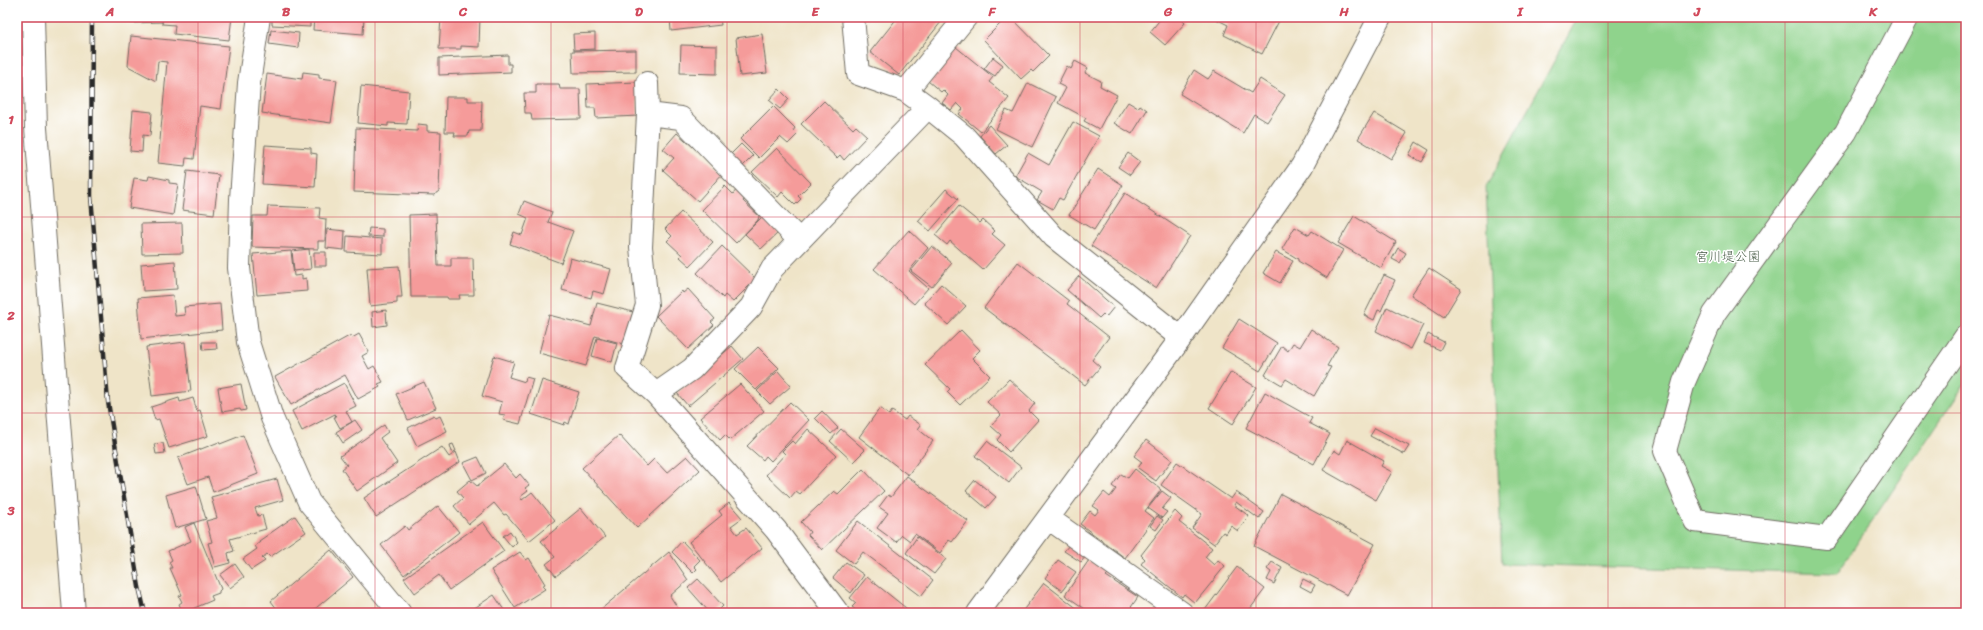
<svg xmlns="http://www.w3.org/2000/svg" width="1983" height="630" font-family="Sriracha,'Klee One',sans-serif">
<rect width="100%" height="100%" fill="#fff"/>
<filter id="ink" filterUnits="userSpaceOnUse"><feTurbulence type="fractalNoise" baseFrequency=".025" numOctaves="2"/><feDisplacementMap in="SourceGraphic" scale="8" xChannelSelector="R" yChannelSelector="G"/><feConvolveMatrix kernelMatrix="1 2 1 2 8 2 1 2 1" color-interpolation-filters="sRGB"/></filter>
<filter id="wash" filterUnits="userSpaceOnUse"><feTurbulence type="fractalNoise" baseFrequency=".012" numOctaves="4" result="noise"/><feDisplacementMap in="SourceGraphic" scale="16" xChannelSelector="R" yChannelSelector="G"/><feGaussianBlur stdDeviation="0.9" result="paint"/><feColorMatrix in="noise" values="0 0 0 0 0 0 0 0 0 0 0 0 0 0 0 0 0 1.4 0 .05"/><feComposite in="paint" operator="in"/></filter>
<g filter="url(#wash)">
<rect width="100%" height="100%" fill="#efe4c8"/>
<!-- green -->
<path fill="#8fd38c" stroke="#5d7f5c" d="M1578,17h388v365l-129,191 -335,-9 -16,-377z"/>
<g id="blocks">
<!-- building -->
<path fill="#f59b9a" d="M131,17h31v5l-31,1z
M163,17h69l-3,23 -55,-6 1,-9 -13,-1z
M272,17h38v10l-38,-2z
M314,17h50l-1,17 -50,-4z
M441,17h39l-1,30 -18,-1v3h-22z
M670,17h50l1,8 -50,6z
M898,17h47l-46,58 -29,-23z
M1007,17l2,2 2,-2 38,39 -16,16 -2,-2 -10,9 -37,-39z
M1162,17h17l6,6 -20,22 -15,-13z
M1212,17h69l-19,37 -38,-19 4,-10z
M271,30l28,3 -1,15 -29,-4z
M595,33v16l-21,1 -1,-16z
M762,34l5,39 -27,3 -4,-38z
M131,36l98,10 -8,63 -21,-3 -6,53 -8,-1 -1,8 -27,-3 9,-101 -9,-1 -2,20 -28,-15z
M681,45l36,1v28l-37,-1z
M956,47l37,30 -4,5 20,16 -28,34 -22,-18 4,-5 -6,-6 -6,7 -9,-7 6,-8 -5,-5 -2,2 -13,-11z
M636,50v22l-63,1 -1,-22z
M508,55v9h3v8l-72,3v-17z
M993,57l10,8 -8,11 -11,-7z
M1075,61l13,7 -3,5 16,8 -1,5 17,9 -18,34 -15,-8 2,-3 -28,-15 8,-15 -8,-4 9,-18 4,3z
M1194,70l14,9 6,-8 37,22 9,-14 25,16 -18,27 -13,-8 -11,19 -63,-39z
M303,72l16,2v4l18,2 -6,43 -69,-10 5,-39 35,5z
M637,82l1,34 -42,2 -1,-10h-7l-1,-24z
M1028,83l28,14 -24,50 -36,-18 10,-19 7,3z
M536,84h23l1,5h20l1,30 -49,1 -1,-7h-6l-1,-20h12z
M361,86l48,5 -2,33 -19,-1v3l-30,-3z
M779,89l10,10 -9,10 -11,-9z
M446,97h22v4h14l-1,30h-12l-1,5h-14l1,-4h-10z
M824,101l29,28 3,-3 11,10 -23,24 -4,-5 -3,3 -36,-34z
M1128,102l10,6 2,-3 7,5 -15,24 -18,-11z
M773,106l22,22 -2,3 4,4 -9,9 -8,-7 -21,21 -19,-19z
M133,110l19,2 -2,24 -7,-1 -1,17 -12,-1z
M1374,113l33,20 -16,26 -33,-20z
M1073,122l26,14 -36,64 -4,-2 -6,11 -16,-9 5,-8 -27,-16 13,-23 21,12z
M418,124l9,1v6l14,1 -2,59 -5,4 -80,-3 2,-64 61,3z
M989,125l18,20 -11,9 -16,-18z
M677,133l46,40 -25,28 -35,-31 11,-12 -11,-9z
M1416,142l13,8 -7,12 -13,-7z
M741,144l12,12 -11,11 -12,-12z
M265,145l46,3v5l6,1 -2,33 -53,-3z
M777,148l34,35 -13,13 3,3 -6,6 -13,-13 -4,5 -26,-25z
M1128,153l12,9 -10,13 -12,-8z
M1098,169l25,16 -29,45 -25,-15z
M187,171l32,4 -5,39 -32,-4z
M149,176l20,4v3l9,1 -5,31 -44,-7 5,-30 14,2z
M725,186l8,8 5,-6 9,8 -4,5 16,15 -1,4 -22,23 -34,-33z
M946,189l12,10 -28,32 -12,-10z
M1125,193l65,43 -34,52 -65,-42z
M524,201l28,11 -4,10 25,9 -12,32 -51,-19 4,-12 8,3 6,-17 -9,-4z
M268,206l52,2 -1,10 7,1 -1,22h-7v8l-66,-2 1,-31h14z
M959,206l21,17 3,-3 12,11 -3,3 13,11 -22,25 -33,-29 -3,4 -12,-10z
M681,212l32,30 -23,24 -10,-9 2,-2 -15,-14 5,-5 -7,-7z
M436,214l2,52h13v-8h22l1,37h-15l1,4h-12l-1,-2h-36l-2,-82z
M763,216l16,16 -18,17 -16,-15z
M1354,216l42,26 -15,26 -43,-25z
M182,223l1,30 -41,1 -1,-30z
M1295,227l14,8 3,-4 31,19 -16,28 -29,-17v-2l-16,-10z
M369,228l14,1v8l-15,-1z
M327,229l18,2 -1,19 -18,-2z
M909,230l19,18 -19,23 19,17 -14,16 -40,-35z
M347,236l35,3v15l-36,-2z
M722,246l34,33 -23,23 -8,-7 -2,3 -26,-25z
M932,246l20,17 -20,24 -21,-16z
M1398,248l8,5 -6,10 -8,-4z
M309,249l2,20 -17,2 -2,-20z
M291,251l3,25 8,-1v4l4,-1 1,13 -50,4 -4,-41z
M314,252h12v14h-12z
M1276,252l17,9 -13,22 -17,-10z
M570,258l41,11 -7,25 -11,-3 -2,7 -29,-8z
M175,261l2,28 -34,2 -2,-27z
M1018,262l51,39 -2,3 42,33 -17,23 8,7 -15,18 -101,-77z
M399,266l3,31h-5v6l-27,3 -3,-38z
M1429,268l32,21 -17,28 -33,-22z
M1384,275l11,5 -14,31 -3,-1 -4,10 -10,-5z
M1079,276l35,31 -8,10 -3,-3 -4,4 -32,-28z
M941,284l25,22 -18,19 -24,-22z
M688,289l27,30 -4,3 3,3 -26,24 -32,-33 26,-25 1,2z
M173,295l2,21 10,-1 -1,-8 36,-3 2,26 -81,9 -3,-41z
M597,303l36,9 -9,32 -29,-8 -9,30 -47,-13 10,-38 42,11z
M1387,307l36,18 -12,24 -35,-18z
M386,310l1,15 -14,2 -1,-15z
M1239,319l38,24 -17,28 -38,-23z
M1311,329l27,18 -11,19 4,1 -17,29 -28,-17 -4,6 -17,-10 17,-29 6,5 5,-8 7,4z
M961,330l19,20 -8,8 18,18 -30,29 -13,-13 3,-3 -25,-24z
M359,334l10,18 -7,4 7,13 5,-3 9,16 -5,2 2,3 -22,12 -13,-24 -54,30 -16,-28 76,-42 1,3z
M1428,334l16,8 -4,8 -16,-7z
M597,338l20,5 -5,19 -20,-6z
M185,342l6,49 -39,5 -6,-49z
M202,342h14l1,7 -14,1z
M732,346l11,13 -55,47 -11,-13z
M758,347l21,21 -23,22 -21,-21z
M494,356l20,6 -5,15 16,5 1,-5 7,2 -13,45 -17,-4 2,-5 -6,-1 3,-12 -20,-6z
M778,371l13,15 -21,18 -13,-13z
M1231,372l25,15 -23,37 -24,-16z
M1009,379l26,24 -6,8 9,9 -29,32 -12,-12 4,-5 -10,-9 10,-11 -14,-13z
M542,380l37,12 -10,32 -4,-2 -1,3 -33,-11z
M424,382l12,26 -28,12 -12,-26z
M344,383l12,23 -10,5 6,11 -12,6 -6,-11h2l-1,-3 -33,17 -10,-20z
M241,384l5,26 -5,1 -1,-2 -18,3 -4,-24z
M740,384l24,27 -34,29 -5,-5 -5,5 -20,-22z
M1265,392l47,26 -3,5 21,11 -16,30 -68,-36z
M179,398l1,4 13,-4 4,13 3,-1 8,26 -39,12 -10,-29 -4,1 -4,-13z
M790,402l19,18 -38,41 -5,-5 -3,4 -16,-14z
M880,408l9,7 3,-4 13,9 3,-4 13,9 -3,4 15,12 -25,34 -49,-38z
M822,411l16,17 -7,6 -16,-16z
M434,415l2,3 4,-2 7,15 -30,15 -9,-18z
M355,420l7,10 -19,13 -7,-11z
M384,425l4,7 -8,6 17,25 -40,28 -15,-22 5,-4 -7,-9z
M1375,428l34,18 -5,8 -34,-18z
M808,429l28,26 -36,39 -4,-3 -6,7 -24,-23 19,-21 -3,-3 10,-10 3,3z
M841,429l24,21 -12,12 -23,-21z
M243,435l15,39 -45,18 -5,-15 -20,7 -10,-26 41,-16 1,2z
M619,435l28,31 7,-7 13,14 20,-17 13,14 -63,58 -55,-60z
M1146,440l26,20 -16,21 -18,-13 4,-6 -8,-6z
M1347,440l37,21 -3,5 11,6 -16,28 -53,-30 11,-20 6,4z
M987,441l34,26 -12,16 -34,-27z
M163,443l2,10 -9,1 -2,-10z
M453,444l3,7 -4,1 -2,-7z
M442,447l7,10 7,-5 4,10 -84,55 -12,-19z
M478,457l8,16 -14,7 -9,-17z
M1177,462l54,37 5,-7 28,20 -5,7 -23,-17 -2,3 15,11 -11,15 -7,-5 -5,8 -3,-2 -9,12 -22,-16 10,-14 -41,-29z
M504,464l12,14 4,-4 9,11 -4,3 3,3 -8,6 2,3 10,-8 23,28 -26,21 -23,-27 -2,1 -10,-12 -25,21 -15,-18 9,-8 -6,-7 13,-11 7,6z
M863,469l21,22 -62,59 -14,-15 2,-3 -9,-10 33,-31 4,3z
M1135,469l26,21 -16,21 9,7 -29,40 -45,-34 10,-13 5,4 4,-5 -6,-4 11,-14 6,5 6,-8 -4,-3 9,-12 7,4z
M907,476l61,45 -16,21 -3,-2 -9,13 -25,-19 -5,7 -8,-6 -6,7 -19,-14 11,-15 -9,-6 9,-12 3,2z
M277,479l6,21 -28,8 3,8 4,-1 4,14 -36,10 4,12 -6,2 2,10 -15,4 -7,-24 4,-1 -6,-21 11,-3 -6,-21z
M975,480l21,17 -10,11 -20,-17z
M196,486l10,33 -31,9 -9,-33z
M1162,491l9,7 -9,11 5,3 -5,6 -14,-10z
M1281,494l94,50 -28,51 -93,-49z
M729,503l13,15 -11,8 6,8 9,-6 16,20 -41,34 -32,-40 33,-27 -3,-4z
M438,506l21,26 -55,43 -23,-30 24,-19 3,4z
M581,508l24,29 -49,39 -10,-12 9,-7 -14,-16z
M1175,511l7,7 -3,4 33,26 -7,9 9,8 4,-5 7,6 -30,37 -11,-9 -2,3 -41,-33 4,-5 -4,-4z
M295,516l11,16 -36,25 -3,-3 -5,4 3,3 -14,9 -8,-11 14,-10 -2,-3 5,-4 -1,-1z
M1157,516l6,4 -7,10 -6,-4z
M858,521l75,59 -12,16 -58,-44 -9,12 -18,-14z
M483,522l21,29 -55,39 -10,-15 -24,18 -11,-15z
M194,523l27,66 -2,2v2l-8,3 2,4 -30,13 -4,-9 3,-2 -3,-6 3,-1 -12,-27h2l-3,-6 3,-2 -4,-9 23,-10 -6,-14z
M510,531l7,11 -5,5 -9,-11z
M917,537l29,22 -12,15 -28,-21z
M682,541l18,19 -6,6 3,3 -4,4 -21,-21z
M1070,544l17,11 -6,7 -17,-11z
M331,550l22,27 -43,36h-30l-9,-12z
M520,552l6,8 3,-2 16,26 -3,2 3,3 -30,19 -24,-38z
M669,552l19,28 -18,16 11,17h-81l-1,-2z
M1058,560l18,12 -14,19 -17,-13z
M1089,560l20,13 -3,3 32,21 -11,16h-36l-26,-18z
M846,562l18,13 -13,18 -18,-15z
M1272,562l10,6 -8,16 -7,-4 4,-8 -4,-3z
M235,564l9,13 -14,11 -10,-13z
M1237,567l28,22 -18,24h-38l-4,-3z
M867,577l44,35 -1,1h-50l-8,-6 4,-4 -6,-5z
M698,579l25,27 -7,7h-6l-22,-25z
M1303,579l12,6 -4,7 -11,-6z
M1044,583l39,30h-62z
M494,595l12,18h-39z
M588,609l2,4h-9z"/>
</g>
</g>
<g filter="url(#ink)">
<use href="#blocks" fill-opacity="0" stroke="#706c62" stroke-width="1"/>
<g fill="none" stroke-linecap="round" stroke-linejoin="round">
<defs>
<path id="minor" d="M33,17l3,111 38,485
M259,17l-10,66 -8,116 -2,69 9,74 24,76 37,84 91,111
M853,17l5,57 48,17 22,16 36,29 90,101 127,101
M1907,17l-61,115 -132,182 -30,68 -19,69 30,70 132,17 139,-202
M647,83l1,31 -7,133 6,58 -20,63 29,26 120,136 62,83
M906,91l60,-74
M648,114l33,4 118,122
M656,394l36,-25 59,-62 21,-38 156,-162
M1048,518l134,95
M978,613l203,-275 121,-172 78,-149"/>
</defs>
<!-- minor casing -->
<use href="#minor" stroke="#706c62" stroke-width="24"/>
<!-- minor -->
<use href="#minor" stroke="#fff" stroke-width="22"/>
<defs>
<path id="rail" d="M92,17l-1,179 17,206 31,185 6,26"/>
</defs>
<!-- rail casing -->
<use href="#rail" stroke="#2b2b2b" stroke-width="4.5"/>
<!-- rail -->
<use href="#rail" stroke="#fff" stroke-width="3" stroke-dasharray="9" stroke-linecap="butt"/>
</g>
</g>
<!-- grid -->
<path fill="none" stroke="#d1495b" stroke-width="1" stroke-opacity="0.55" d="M198,17v596M375,17v596M551,17v596M727,17v596M903,17v596M1080,17v596M1256,17v596M1432,17v596M1608,17v596M1785,17v596M17,217h1949M17,413h1949"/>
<g text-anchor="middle" stroke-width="3" stroke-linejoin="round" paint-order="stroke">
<!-- park labels -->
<g font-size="13" fill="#495d48" stroke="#fff">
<text x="1728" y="261">宮川堤公園</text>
</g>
</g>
<!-- margin -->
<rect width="1983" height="630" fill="none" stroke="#fff" stroke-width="44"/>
<rect x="22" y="22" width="1939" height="586" fill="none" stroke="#d1495b" stroke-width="1.5"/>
<g font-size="13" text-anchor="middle" font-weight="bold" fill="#d1495b">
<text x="110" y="16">A</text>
<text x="286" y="16">B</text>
<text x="463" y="16">C</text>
<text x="639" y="16">D</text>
<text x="815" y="16">E</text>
<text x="992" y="16">F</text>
<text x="1168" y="16">G</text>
<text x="1344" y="16">H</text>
<text x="1520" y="16">I</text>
<text x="1697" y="16">J</text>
<text x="1873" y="16">K</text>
<text x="11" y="124">1</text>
<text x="11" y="320">2</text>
<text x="11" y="515">3</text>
</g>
</svg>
